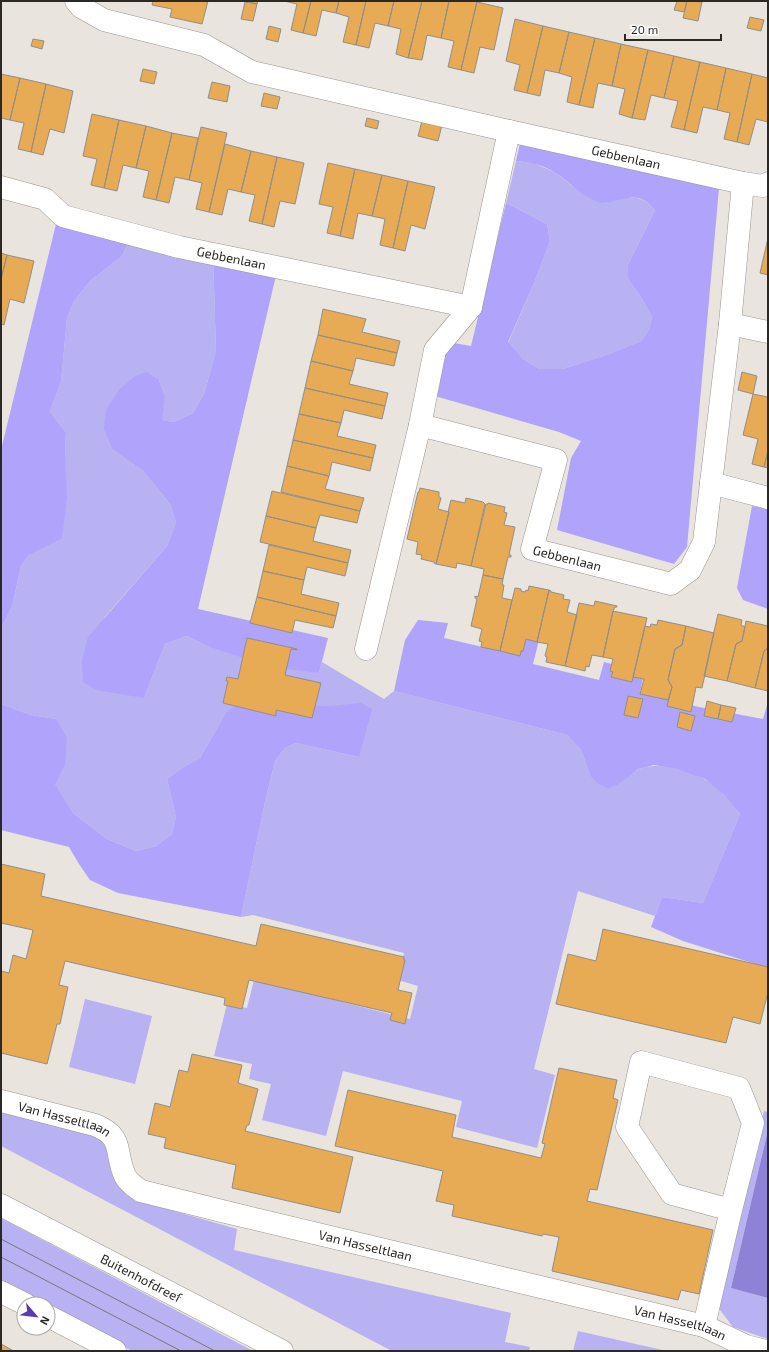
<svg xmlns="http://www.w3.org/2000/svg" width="769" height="1352" font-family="'Exo 2',sans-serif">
<rect width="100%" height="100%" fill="#e9e4dd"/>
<!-- green -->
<path fill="#b8b1f2" d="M516,161l17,2 22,9 16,13 32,18c23,-4 35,-13 52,7l-27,55v14l13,18 11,20 -3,13 -8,11 -32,13 -46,15h-24l-16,-10 -15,-16 27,-62 15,-40 -3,-17 -41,-21z
M131,237l82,19 3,95 -12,43 -11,19 -19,9 -13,-2 4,-24 -6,-16 -46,70 30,21 27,33 6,18 -9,24 -63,72 40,80 21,-54 22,-8 20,10 112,27 3,-11 62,37 10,-8 173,44 14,15 9,25 29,9c6,-5 13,-12 20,-15 17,-8 49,1 65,10 15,8 26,23 36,35l-37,89 -41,-6 -7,19 -77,-25 -44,178 21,6 -18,73 -81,-21 6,-26 -119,-30 -17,65 -64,-16 9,-36 -22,-5 3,-15 -38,-8 13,-52 20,4 7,-28 156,39 8,-33 -20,-6 6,-27 -151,-38 -12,2 24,-115 10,-41 10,-13 11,-5 63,14 -28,-51h-27l-79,8 -25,44 -18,10 -15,11 9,38 -4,17 -16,12 -20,5 -29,-12 -34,-26 -19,-28 11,-20 -9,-46 -25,-4 -30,-11v-76l11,-21 9,-41 7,-12 34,-15 4,-107 -10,-12 -6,-9 11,-29 6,-64 7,-17 16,-20 32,-25z
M85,999l67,17 -17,68 -66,-17z
M764,1111l4,1v18l-37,158 37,10v41l-35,-12 -16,-21z
M1,1112l93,21 10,6 7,21 2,16 13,19 13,6 98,28 -3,21 277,63 -6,29 25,5 -1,4h-137l-391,-205z
M1,1218l252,133h-121l-84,-44v-3h-6l-41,-22z
M578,1331l89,20h-94z"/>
<!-- forest -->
<path fill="#afa3fb" d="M520,143l199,45 -32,359 -13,17 -117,-34 14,-72 10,-17 -22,-9 -124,-36 13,-54 23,4 35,-143 41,21 3,17 -15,40 -27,61 15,17 16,10h24l46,-15 32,-13 8,-11 3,-13 -11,-20 -13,-18v-14l27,-55c-15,-17 -21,-13 -41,-9 -3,1 -8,2 -12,2 -18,-4 -31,-20 -46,-30 -12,-8 -26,-11 -40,-12z
M57,220l74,17 -9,19 -32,25 -16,20 -7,17 -6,64 -11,29 6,9 10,12 -1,27 2,38 -5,42 -34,16 -7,11 -9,41 -11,21v-178z
M213,256l64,15 -79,338 130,29 -9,35 -48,-6 -64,-21 -20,-10 -22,8 -21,54 -48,-8 -13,-8 -1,-21 6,-24 79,-91 9,-24 -6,-18 -27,-33 -30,-21 -9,-21 2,-19 13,-20 16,-14 12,-4 12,8 6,16 -3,24 12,2 19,-9 11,-19 12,-43z
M752,506l16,3v100l-25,-9 -6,-12z
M418,620l30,3 -4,15 64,15 5,-19 26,6 -6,24 66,16 5,-18 40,10 -4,21 59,14 64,12 5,-17v266l-85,-27 -32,-14 11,-30 41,6 37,-89 -16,-19 -19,-16 -28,-10 -23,-4 -16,4 -19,15 -11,4 -11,-5 -7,-8 -9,-25 -14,-15 -173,-44 11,-51z
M249,695l55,11h27l30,-3 11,6 -13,48 -63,-14 -11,5 -10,13 -10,41 -24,115 -123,-24 -28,-13 -11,-16 -10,-17 -68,-17v-126l30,11 25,4 11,19 -2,27 -10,20 18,28 34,26 29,12 20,-5 16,-12 4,-17 -9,-38 15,-11 18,-10 25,-44z"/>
<!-- water -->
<path fill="#8e82d6" d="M768,1130v168l-37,-10z"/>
<!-- building -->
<path fill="#e7aa55" stroke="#938e88" d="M153,1h55l-6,23 -32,-7 2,-8 -20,-4z
M246,1h12l-1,3z
M284,1h27l-8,32 -12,-3 6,-26z
M311,1h28l-3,12 -14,-3 -6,26 -13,-3z
M339,1h27l-10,44 -13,-3 6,-25 -13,-4z
M366,1h28l-6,25 -13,-3 -6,25 -13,-3z
M394,1h28l-14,57 -12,-4 5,-25 -13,-3z
M422,1h27l-8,37 -14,-3 -5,25 -14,-2z
M449,1h28l-16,69 -13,-3 6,-26 -13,-3z
M677,1h10l-3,11 -10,-2z
M687,1l15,1 -4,19 -15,-3z
M245,2l12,2 -4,17 -12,-2z
M477,2l26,6 -9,42 -14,-3 -6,26 -13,-3z
M750,17l14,3 -3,11 -14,-3z
M515,19l28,7 -16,67 -13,-3 6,-25 -14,-4z
M269,26l12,3 -3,13 -12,-3z
M543,26l26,6 -10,41 -14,-3 -5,26 -13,-3z
M569,32l26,6 -16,67 -12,-3 5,-25 -13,-4z
M595,38l26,6 -9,42 -14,-3 -5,25 -14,-3z
M33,39l11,2 -2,8 -11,-3z
M621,44l27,6 -16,68 -13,-4 6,-25 -13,-3z
M648,50l26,6 -10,42 -13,-3 -6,25 -13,-2z
M674,56l26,6 -16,68 -13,-3 7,-26 -14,-3z
M700,62l26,6 -9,42 -14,-3 -6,26 -13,-3z
M726,68l26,6 -15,68 -13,-3 6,-26 -13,-3z
M143,69l14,3 -3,12 -14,-3z
M1,74l19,4 -10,42 -9,-2z
M752,74l16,4v44l-12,-3 -7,26 -12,-3z
M20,78l26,6 -15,68 -13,-3 6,-26 -14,-3z
M212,82l18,4 -3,16 -19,-4z
M46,84l27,7 -9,42 -14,-4 -7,26 -12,-3z
M264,93l16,4 -3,12 -16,-3z
M92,114l27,6 -15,68 -13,-3 6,-26 -14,-3z
M367,118l12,3 -2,8 -12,-3z
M119,120l27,6 -10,42 -13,-3 -6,26 -13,-3z
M422,121l20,4 -4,16 -20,-5z
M146,126l26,7 -16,67 -13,-3 6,-26 -13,-3z
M201,127l26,6 -18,79 -13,-3 6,-26 -13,-3z
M172,133l26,5 -9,42 -14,-3 -6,26 -13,-3z
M225,144l26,7 -10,41 -13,-3 -6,26 -13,-3z
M251,151l26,6 -15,67 -13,-3 6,-26 -14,-3z
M277,157l27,6 -9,41 -15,-3 -6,26 -12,-3z
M328,163l27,6 -15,67 -13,-3 6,-26 -14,-3z
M355,169l27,6 -10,41 -14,-3 -5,26 -13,-3z
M382,175l26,6 -15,67 -13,-3 5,-26 -13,-3z
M408,181l27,6 -10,42 -14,-4 -6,26 -12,-3z
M768,238v37l-8,-2z
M1,253l6,2 -6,24z
M7,255l27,6 -10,42 -14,-4 -6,26 -3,-1v-45z
M323,309l43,10 -4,13 38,9 -3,12 -79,-18z
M318,335l79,18 -3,13 -38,-8 -3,13 -42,-10z
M311,361l42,10 -4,13 39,9 -3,13 -80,-18z
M742,372l15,4 -4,18 -15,-4z
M305,388l80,18 -3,13 -38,-9 -3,13 -42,-9z
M753,394l15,3v54l-4,16 -12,-3 6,-25 -15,-4z
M299,414l42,9 -4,13 39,9 -3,13 -80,-18z
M293,440l80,18 -3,13 -38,-9 -3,14 -42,-10z
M768,451v17l-4,-1z
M287,466l42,10 -4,13 39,9 -4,13 -79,-19z
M420,488l19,4v5l2,1 -3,11 11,3 -13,52 -2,-1v-1l-13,-3 1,-4 -6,-1 2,-12 -11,-3 11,-47h1z
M272,491l88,20 -3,12 -37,-8 -4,13 -50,-12z
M466,498l17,4 2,2 -14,62 -14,-3 -1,5 -20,-4 13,-52h-1l3,-12 14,3z
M488,503l17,4 -1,5 3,1 -3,12 11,2 -6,28h2v2h-3l-5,22 -20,-4 1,-6 -13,-3 14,-58 1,-4h2z
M266,516l50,12 -3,13 38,9 -3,13 -88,-21z
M269,545l79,18 -3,13 -38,-9 -3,13 -41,-9z
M263,571l41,9 -3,14 38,9 -3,13 -79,-19z
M483,575l20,4 -1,6h2l-2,13 10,2 -12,51 -19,-4 1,-5 -3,-1 3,-12 -11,-3 6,-27 -2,-1v-2l3,1z
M529,586l20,4 -12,52 -11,-3 -3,12h-2l-1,5 -20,-5 15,-63 6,1v2l4,1 1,-2 2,1z
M549,590l2,1v1l13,3 -1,4 7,1 -3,12 10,3 -12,51 -19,-4 1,-5 -2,-1 3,-12 -11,-2z
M257,597l79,19 -3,12 -38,-8 -3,13 -42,-10z
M595,601l22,5v1h-2l-2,4 -10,46 -11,-2 -3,12 -3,-1 -1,5 -20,-5 14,-63 15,3z
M613,611l34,7 -15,64 -21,-5 2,-5 -3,-1 3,-12 -10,-2z
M718,614l24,6 -1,5 4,2 -3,14 -6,3 -9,37 -23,-5z
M658,620l28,6 -4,19 -7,4 -7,31 4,7 -4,13 -28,-6 4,-15 -11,-2 12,-51 5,1 1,-3 6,1z
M746,621l22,5v22l-4,3 -9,37 -28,-7 9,-37 6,-3z
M686,626l28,7 -12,55 -6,-1 -5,25 -24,-6 5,-19 -4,-7 7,-31 7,-4z
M247,638l50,11v1l-6,-1 -6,26 36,8 -9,35 -36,-8v6l-53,-13 5,-22h-2l1,-4 11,2z
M768,648v43l-13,-3 9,-37z
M628,696l15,3 -5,19 -14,-3z
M707,701l14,4 -3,14 -14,-3z
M721,705l15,3 -4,14 -14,-3z
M680,712l15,4 -4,15 -14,-4z
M1,864l44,10 -4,22 215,50 5,-22 143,33v3h1l-7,30 14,3 -7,31 -15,-4 2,-7 -143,-33 -7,29 -18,-4 1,-7 -160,-37 -6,24 9,2 -8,37h-3l-10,40 -46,-11v-82l8,2 4,-18 13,4 7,-29 -32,-7z
M603,929l165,38v25l-8,32 -27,-7 -7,26 -170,-39 12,-50 28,7z
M192,1054l50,11 -4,18 20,6 -9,36h-2l-2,6 108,26 -13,56 -108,-25 4,-23 -72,-17 2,-10 -18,-4 7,-31 15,4 9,-37 9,2z
M559,1068l58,12 -4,18 5,2 -21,90 -7,-1 -3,12 126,29 -14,64 -18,-4 -3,10 -126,-29 7,-34 -16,-3 -1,2 -90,-20 2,-11 -18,-4 7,-30 -108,-25 13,-56 108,25 -4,22 89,21 4,-14 -3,-1z
M1,1344l11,6 -1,1h-10z"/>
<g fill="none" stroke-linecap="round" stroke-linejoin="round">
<defs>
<g id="street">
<path id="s1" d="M76,1l5,6 23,13 100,25 48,27 257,59 234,52 20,3 5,-3"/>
<path id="s2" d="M1,187l44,12 18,17 116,31 292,60"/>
<path d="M730,324l38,8"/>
<path id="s3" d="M420,425l136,35 -24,89 139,35 19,-14 14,-28 26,-218 13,-141"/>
<path d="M711,483l57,15"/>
<path d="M366,649l54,-224 15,-75 36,-43 38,-176"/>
<path id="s4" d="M1,1101l94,24c30,12 19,27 30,51 3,6 10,11 16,15l89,22 474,113 42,20 19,5"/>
<path d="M704,1326l27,-116 22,-87 -14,-35 -98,-26 -14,65 45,67 59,16"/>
</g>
<g id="secondary">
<path id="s5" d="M1,1205l281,146"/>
<path d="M1,1292l24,12"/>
<path d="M48,1316l67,35"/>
</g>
</defs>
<!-- street casing -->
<use href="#street" stroke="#9a958f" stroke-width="23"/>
<!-- secondary casing -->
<use href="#secondary" stroke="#9a958f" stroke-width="23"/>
<!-- street -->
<use href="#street" stroke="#fff" stroke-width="22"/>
<!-- secondary -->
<use href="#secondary" stroke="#fff" stroke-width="22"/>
<!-- tram -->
<path stroke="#7a7772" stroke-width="1" d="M1,1239l214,112
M1,1257l180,94"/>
</g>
<g text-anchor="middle" stroke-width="4" stroke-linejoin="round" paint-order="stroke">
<!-- street labels -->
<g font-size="13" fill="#2b2926" stroke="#fff">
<text dy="5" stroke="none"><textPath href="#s1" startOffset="576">Gebbenlaan</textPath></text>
<text dy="5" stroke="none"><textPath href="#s2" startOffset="244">Gebbenlaan</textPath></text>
<text dy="5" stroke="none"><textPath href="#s3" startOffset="269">Gebbenlaan</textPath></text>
<text dy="5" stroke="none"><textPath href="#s4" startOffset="66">Van Hasseltlaan</textPath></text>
<text dy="5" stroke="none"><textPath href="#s4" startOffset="413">Van Hasseltlaan</textPath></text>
<text dy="5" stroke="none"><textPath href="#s5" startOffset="158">Buitenhofdreef</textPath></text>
<text dy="5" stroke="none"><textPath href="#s4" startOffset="737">Van Hasseltlaan</textPath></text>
</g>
</g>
<!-- border -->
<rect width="769" height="1352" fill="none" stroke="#2b2926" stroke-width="4"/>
<!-- north arrow -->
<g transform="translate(36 1316) rotate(118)"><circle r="19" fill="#ffffff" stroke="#aaa9a8"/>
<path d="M0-3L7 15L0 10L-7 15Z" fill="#593ab2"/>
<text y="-6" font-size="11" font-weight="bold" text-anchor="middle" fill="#2b2926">N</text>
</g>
<!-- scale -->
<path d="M625 34v6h96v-6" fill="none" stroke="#2b2926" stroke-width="2"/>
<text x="631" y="34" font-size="12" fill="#2b2926" stroke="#ffffff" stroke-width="3" paint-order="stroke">20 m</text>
</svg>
